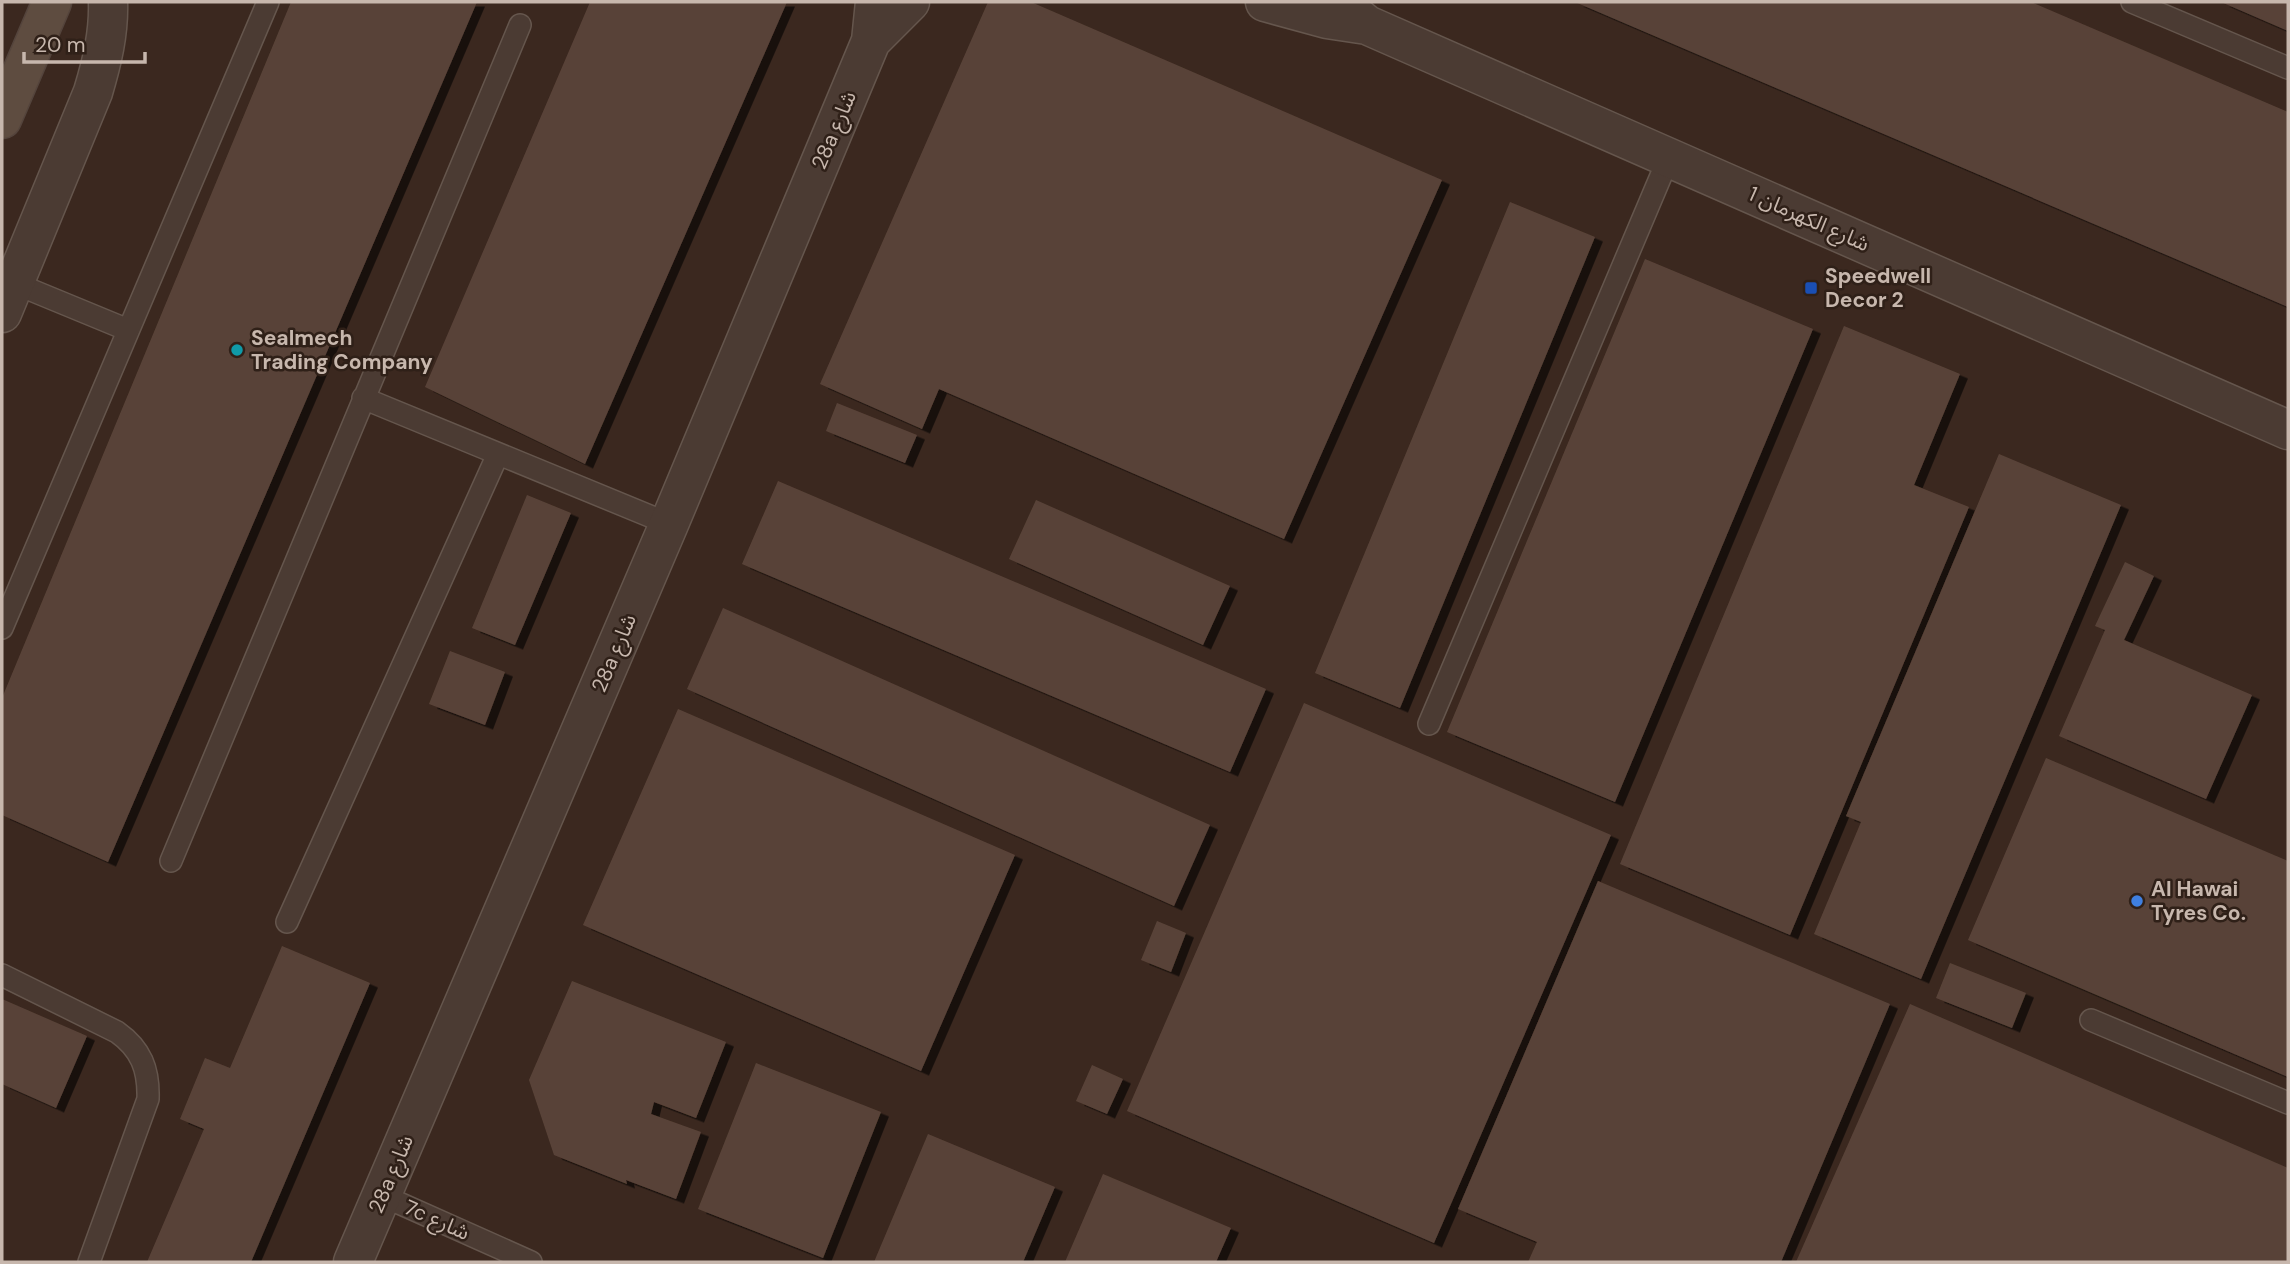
<svg xmlns="http://www.w3.org/2000/svg" width="2290" height="1264" font-family="'DM Sans','Noto Sans Arabic',sans-serif">
<defs>
<filter id="shadow"><feDropShadow dx="8" dy="4.5" stdDeviation="0" flood-color="#0009"/></filter>
</defs>
<rect width="100%" height="100%" fill="#3b281f"/>
<!-- building -->
<path fill="#594338" filter="url(#shadow)" d="M291,2h186l-369,860 -106,-47v-117z
M590,2h197l-202,462 -160,-77z
M988,2h43l411,178 -158,359 -345,-150 -17,40 -102,-45z
M1575,2h456l257,110v195z
M2221,2h67v29z
M1510,202l85,35 -195,471 -85,-35z
M1645,259l168,70 -198,473 -168,-70z
M1844,326l116,48 -46,111 55,22 -179,428 -170,-71z
M837,403l80,32 -12,28 -79,-32z
M1999,454l122,51 -200,474 -107,-45 47,-112 -15,-6z
M778,481l488,208 -36,83 -488,-208z
M527,495l44,18 -56,132 -43,-17z
M1036,500l194,86 -27,59 -194,-86z
M2125,562l29,14 -30,64 128,55 -46,104 -147,-63 46,-106 -10,-4z
M723,608l487,217 -36,81 -487,-217z
M450,651l55,21 -20,53 -56,-21z
M1304,703l307,132 -177,408 -307,-132z
M678,709l337,146 -94,216 -338,-146z
M2046,758l242,103v216l-320,-137z
M1598,881l292,123 -109,258h-253l9,-20 -79,-33z
M1157,921l29,12 -15,39 -30,-12z
M282,946l88,37 -119,279h-104l57,-133 -24,-10 25,-61 25,10z
M1950,963l76,30 -14,35 -76,-30z
M572,981l154,61 -30,76 -42,-16 -3,12 50,18 -25,67 -50,-19 1,4 -73,-29 -25,-75z
M2,999l85,37 -31,72 -54,-24z
M1910,1004l378,164v94h-492z
M756,1063l125,49 -58,146 -125,-49z
M1092,1065l31,14 -16,35 -31,-13z
M928,1134l127,53 -32,75h-149z
M1103,1174l128,54 -15,34h-151z"/>
<g fill="none" stroke-linecap="round" stroke-linejoin="round">
<defs>
<path id="service" d="M2132,2l156,66
M14,283l114,47
M363,398l306,126
M2,628l266,-626
M1429,724l240,-567
M171,861l349,-836
M287,922l211,-468
M2,975l115,57c24,17 32,37 31,67l-59,163
M2091,1020l197,83
M381,1195l150,67"/>
<path id="minor" d="M1265,2l62,17 40,6
M1339,2l28,23 921,405
M871,41l39,-39
M2,313l91,-221c9,-30 16,-59 15,-90
M353,1262l316,-738 202,-483 4,-39"/>
<path id="secondary" d="M2,119l50,-117"/>
</defs>
<!-- service casing -->
<use href="#service" stroke="#65564d" stroke-width="24"/>
<!-- minor casing -->
<use href="#minor" stroke="#65564d" stroke-width="41"/>
<!-- secondary casing -->
<use href="#secondary" stroke="#54443c" stroke-width="41"/>
<!-- service -->
<use href="#service" stroke="#4b3b33" stroke-width="21"/>
<!-- minor -->
<use href="#minor" stroke="#4b3b33" stroke-width="38"/>
<!-- secondary -->
<use href="#secondary" stroke="#5e4c40" stroke-width="38"/>
</g>
<!-- markers -->
<rect fill="#1a4fb4" stroke="#2f2018" stroke-width="2.5" x="1804" y="281" width="14" height="14" rx="3.5"/>
<circle fill="#0f9aa8" stroke="#2f2018" stroke-width="2.5" cx="237" cy="350" r="7"/>
<circle fill="#3f7fe0" stroke="#2f2018" stroke-width="2.5" cx="2137" cy="901" r="7"/>
<g text-anchor="middle" stroke-width="5" stroke-linejoin="round" paint-order="stroke">
<!-- street labels -->
<g font-size="21" fill="#c7b7ad" stroke="#2f2018">
<text transform="translate(834 130) rotate(-67)" y="7">28a شارع</text>
<text transform="translate(1809 219) rotate(24)" y="7">شارع الكهرمان 1</text>
<text transform="translate(614 653) rotate(-67)" y="7">28a شارع</text>
<text transform="translate(391 1174) rotate(-67)" y="7">28a شارع</text>
<text transform="translate(437 1220) rotate(24)" y="7">7c شارع</text>
</g>
<!-- poi labels -->
<g font-size="21" font-weight="bold" fill="#c7b7ad" stroke="#2f2018" text-anchor="start">
<text x="1825" y="283">Speedwell<tspan x="1825" dy="24">Decor 2</tspan></text>
<text x="251" y="345">Sealmech<tspan x="251" dy="24">Trading Company</tspan></text>
<text x="2151" y="896">Al Hawai<tspan x="2151" dy="24">Tyres Co.</tspan></text>
</g>
</g>
<!-- border -->
<rect width="2290" height="1264" fill="none" stroke="#c7b7ad" stroke-width="7"/>
<!-- scale -->
<path d="M24 52v10h121v-10" fill="none" stroke="#c7b7ad" stroke-width="3.5"/>
<text x="35" y="52" font-size="21" fill="#c7b7ad" stroke="#2f2018" stroke-width="5" paint-order="stroke">20 m</text>
</svg>
